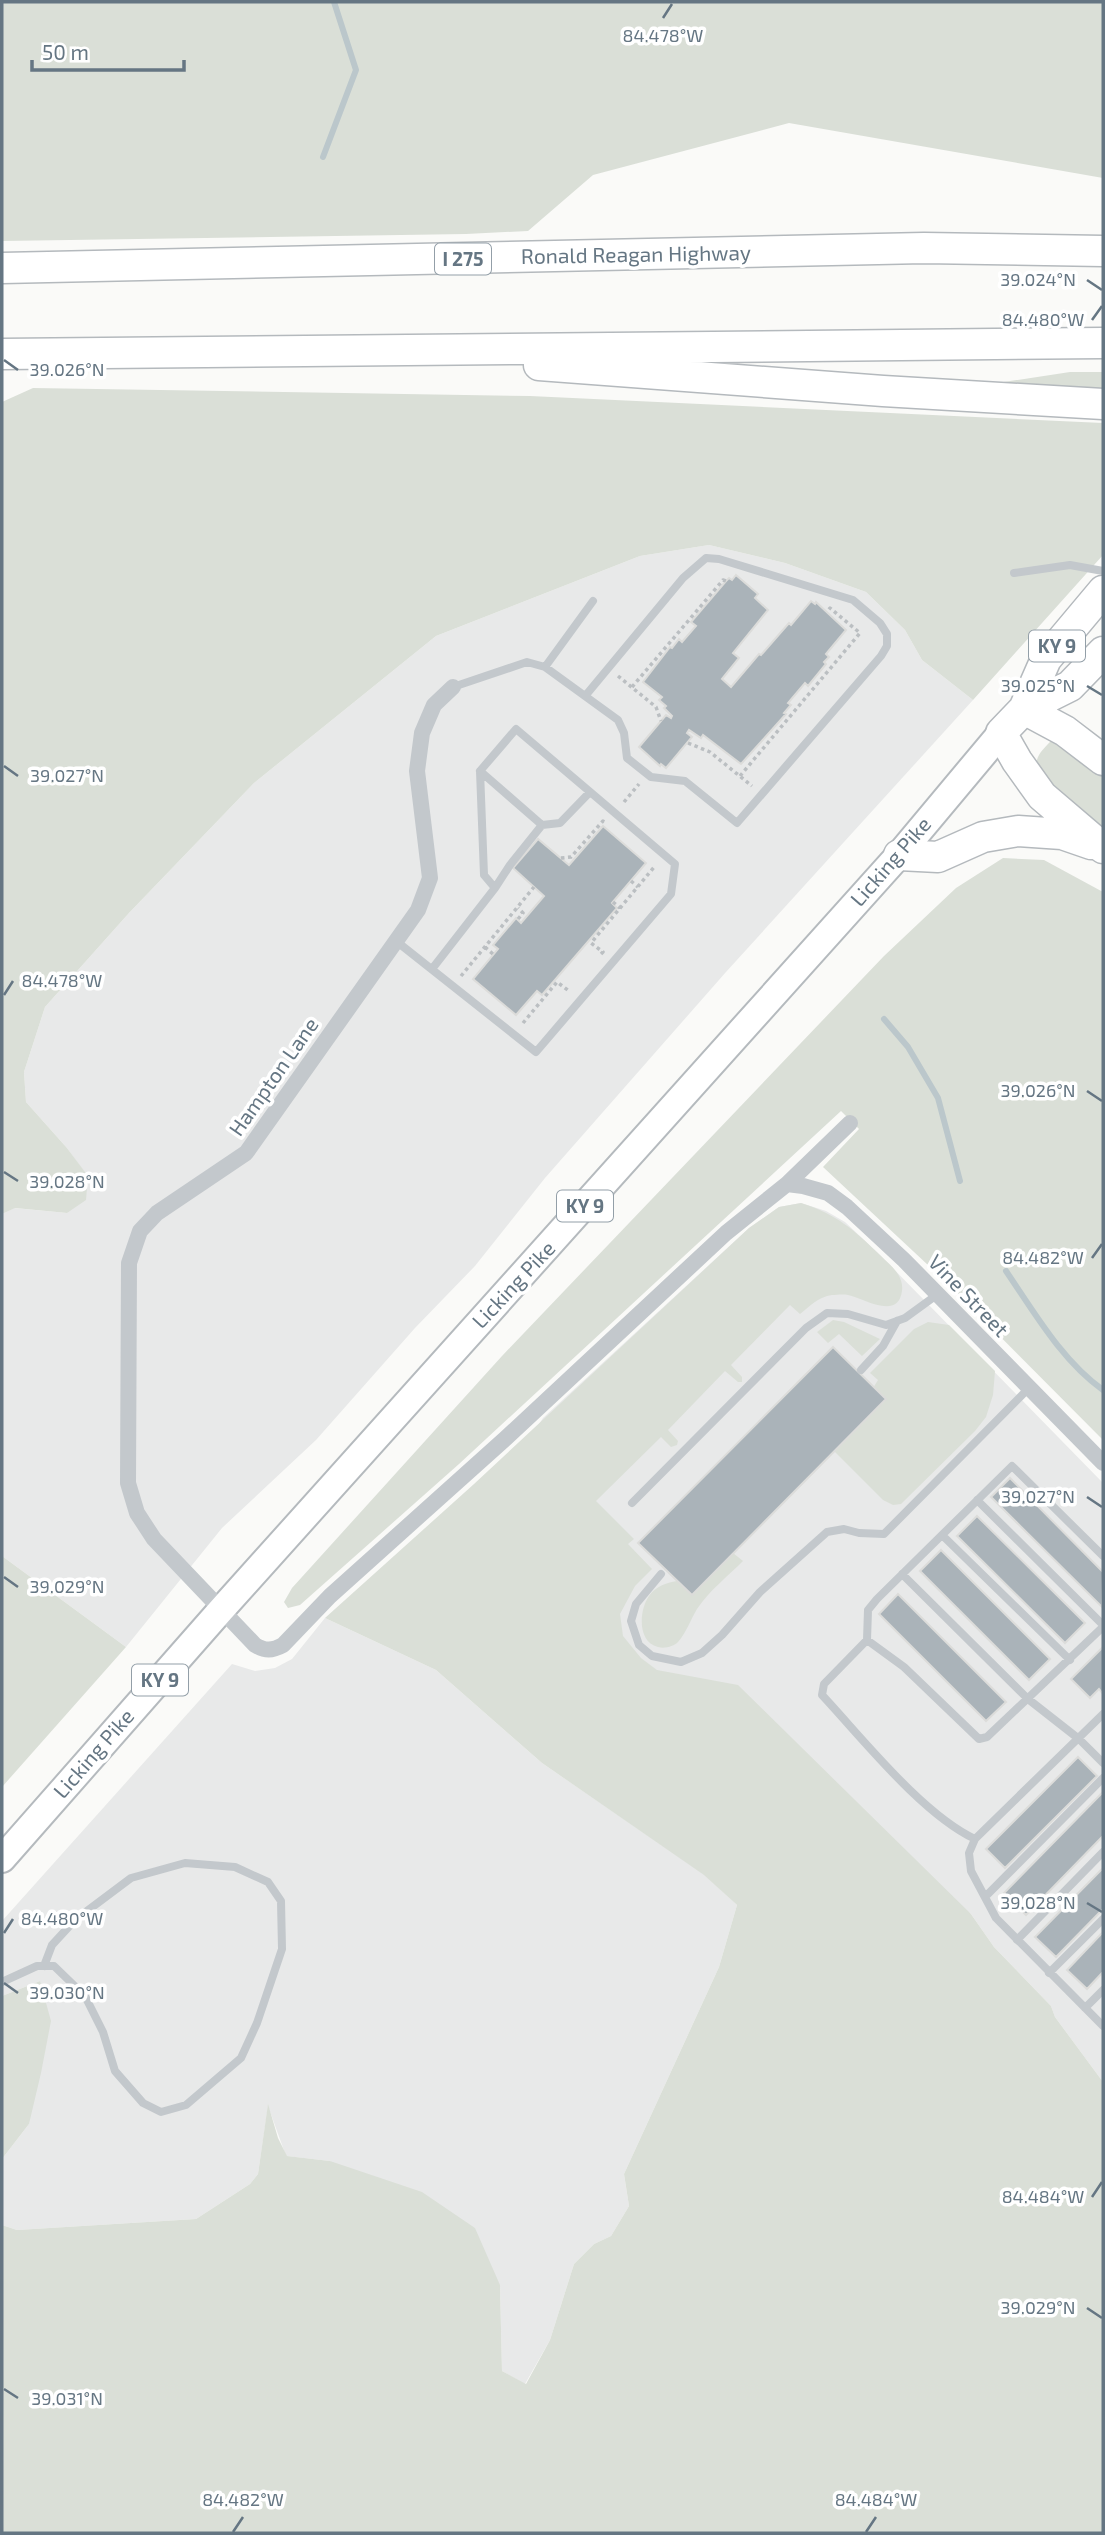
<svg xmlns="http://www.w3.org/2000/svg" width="1105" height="2535" font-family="'Exo 2',sans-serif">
<rect width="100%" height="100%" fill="#fafaf8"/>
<!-- built -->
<path fill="#e8e9e9" d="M709,545l76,18 81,29 39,38 17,30 51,40 -247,272 -181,206 -70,88 -60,62 -99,112 -94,88 -96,119 -124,-91v-342l12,-6 53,5 20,-37 -20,-28 -41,-46 -2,-30 21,-65 84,-94 125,-130 182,-147 204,-80z
M801,1203l25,8 19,11 35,33 223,228v599l-48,-65 -4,-11 -57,-59 -23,-33 -320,-234 -216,-97 108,-165 206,-190 30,-21z
M325,1618l111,52 106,93 163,112 32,30 -18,62 -95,207 5,32 -18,30 -17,8 -20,20 -24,76 -25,44 -23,-13 -2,-86 -170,-124 -44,-5 -18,-50 -10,68 -8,10 -54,35 -179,11 -15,-5v-66l27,-35 11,-143 -38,15v-75l230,-257 23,7 20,-3 17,-9z"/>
<!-- green -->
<path fill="#dadfd7" d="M2,2h1101v176l-314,-55 -196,52 -65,56 -62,3 -464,7z
M1070,372h33v21l-106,-10z
M33,388l497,8 573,27v132l-130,145 -51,-40 -17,-30 -39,-38 -81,-29 -76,-18 -69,11 -204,80 -182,147 -125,130 -84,94 -21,65 2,30 41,46 21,28 -2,24 -19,13 -52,-5 -13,6v-812z
M1051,741h11l41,33v58l-66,-59c-3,-15 3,-21 14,-32z
M1003,858l41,2 59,32v548l-159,-160 -121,-113 36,-38 -18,-18 -382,353 -159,141 -12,3 -4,-6 8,-14 210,-232 382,-400 72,-68z
M801,1203c37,12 52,26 80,53 9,9 23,19 21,35 -4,30 -39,7 -54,4 -5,-1 -12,0 -16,0 -14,2 -22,11 -32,19l-10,-9 -59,60 11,12v5h-4l-13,-11 -57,59 10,11 -1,4 -6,2 -10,-10 -65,64 38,38 -6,5 24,25 -17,17 -15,28 3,22 18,22 16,12 81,15 233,229 23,33 57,59 4,11 48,65v451h-1101v-308l15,5 179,-11 54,-35 8,-10 10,-70 10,34 9,18 43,5 92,31 53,36 25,57 2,86 24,13 24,-44 24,-76 20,-20 17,-8 18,-30 -5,-32 95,-207 18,-62 -33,-30 -162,-112 -106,-93 -111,-52 149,-134 275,-256 30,-21z
M833,1320l11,2 36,17 -18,17 -23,-22 -11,9 -11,-11z
M928,1322l21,3 46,46 -2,24 -7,22 -11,14 -74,73 -8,1 -10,-5 -49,-49 44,-71 -8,-7 44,-44z
M733,1553l10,8c-15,15 -34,30 -46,48 -6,10 -11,24 -19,33 -4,4 -13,7 -20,5 -21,-5 -19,-37 -9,-51 7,-10 17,-13 28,-15l15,14z
M2,1556l124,91 -124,140z
M40,1981l11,40 -10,52 -12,51 -27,35v-163z"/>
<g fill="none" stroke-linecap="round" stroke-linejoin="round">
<!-- stream -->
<path stroke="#bbc7cb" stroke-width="6" d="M323,157l33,-87 -22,-68
M884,1019l24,28 30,51 22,83
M1006,1271c28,41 56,90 97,119"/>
</g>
<!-- building -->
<path fill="#aab3b9" stroke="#dcdcda" stroke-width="2" d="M736,575l22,19 -3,4 13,12 -35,43 6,5 -17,21 9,8 28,-33 2,1 28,-32 2,2 20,-24 4,3 1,-2 30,28 -20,24 3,3 -5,5 2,2 -18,22 -3,-3 -17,20 3,2 -7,8 2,1 -45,50 -38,-29 -2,3 -12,-8 -2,3 5,4 -26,31 -5,-4 -1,2 -21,-19 27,-32 5,3 1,-2 -8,-8 2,-2 -7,-6 3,-3 -19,-15 27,-35 2,1 7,-9 3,3 14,-16 -5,-4 35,-41 3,-3 3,2z
M603,826l43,37 -34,40 5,5 -75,87 -5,-4 -21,24 -43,-36 25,-30 -5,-4 23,-27 5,5 23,-27 -31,-28 25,-29 31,26z
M833,1347l53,52 -194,196 -54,-52z
M1010,1478l93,94 -1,35 -111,-110z
M977,1516l108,107 -20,20 -108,-107z
M941,1550l109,109 -21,21 -109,-109z
M898,1594l108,108 -20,19 -107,-107z
M1103,1647v47l-4,-5 -9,9 -19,-19z
M1078,1757l19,19 -92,92 -19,-19z
M1103,1792v44l-77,79 -22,-22z
M1103,1868v41l-47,48 -21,-20z
M1103,1932v40l-16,17 -20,-19z"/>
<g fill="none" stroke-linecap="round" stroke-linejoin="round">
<defs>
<path id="primary" d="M2,1859l219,-249 678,-755 102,-122"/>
<path id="highway" d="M2,268l922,-20 179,3
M2,354l1101,-11
M539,365l344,26 220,13
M1103,591l-57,68 -22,50 -23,24 16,28 25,35 61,52
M1024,709l46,-23 33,-34
M1024,709l41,22 38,29
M899,855l39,2 45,-20 35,-6 44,3 29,10"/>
</defs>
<!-- primary casing -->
<use href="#primary" stroke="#b5babe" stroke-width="30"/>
<!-- highway casing -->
<use href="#highway" stroke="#b4b9bd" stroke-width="33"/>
<!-- path -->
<path stroke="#bbbfc2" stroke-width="3.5" stroke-dasharray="3.5 3.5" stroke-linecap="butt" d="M618,676l38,31 5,14
M632,687l91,-107 3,1
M688,743l22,9 42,34
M740,776l120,-143 -30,-25 -3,4
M624,802l15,-18
M561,858l10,-1 32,-36 2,2
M631,881l7,6
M613,902l7,6
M518,919l5,-6 -5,-5
M485,947l9,8
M601,954l2,-2 -12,-9 64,-77
M461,976l73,-89
M523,1023l34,-41 12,9"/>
<!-- lane -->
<path stroke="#c3c8cc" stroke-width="8" d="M1014,573l56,-8 33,6
M545,667l48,-66
M453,687l74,-25 18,5 73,53 6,13 3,25 24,19 34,4 52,42 144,-167 6,-10v-12l-7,-11 -27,-23 -134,-41 -13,-1 -23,20 -97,117
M480,771l62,54
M495,888l15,-23 32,-40 18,-2 30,-31
M396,941l140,111 135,-158 4,-30 -159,-135 -36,42 4,104 11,13 -63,81
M861,1370l22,-24 14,-25
M977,1500l126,125
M632,1503l174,-175 21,-15 21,1 38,11 19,-7 33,-24
M942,1535l128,125
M661,1574l-25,30 -5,17 8,24 13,11 29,6 21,-9 20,-18 38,-43 67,-60 17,-3 15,4 25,1 145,-146
M902,1574l126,125 51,40 24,24
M867,1640l37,27 75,72 8,-2 116,-110
M1103,1714l-128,125 -6,14 2,18 25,47 107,108
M975,1839c-53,-25 -112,-100 -153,-144l2,-11 43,-44 1,-30 9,-11 135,-133 91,90
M985,1897l118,-119
M1017,1940l86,-88
M1049,1973l54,-54
M2,1982l35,-16h17l31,30 18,36 12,39 28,32 18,9 25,-7 55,-47 16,-35 25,-74 -1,-48 -13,-19 -33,-15 -50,-4 -54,15 -56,42 -23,25 -8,21
M1085,2008l18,-18"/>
<!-- street -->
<path stroke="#c3c8cc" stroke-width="16" d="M453,687l-19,18 -12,28 -5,38 13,107 -12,32 -172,243 -89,60 -17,18 -11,32 -1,220 9,30 17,26 101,106c10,6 17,6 28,0l47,-49 176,-158 220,-205 61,-49 63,-61
M787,1184l16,2 25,7 19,14 57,53 199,203"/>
<!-- primary -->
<use href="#primary" stroke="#fff" stroke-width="26"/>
<!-- highway -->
<use href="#highway" stroke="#fff" stroke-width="30"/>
</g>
<!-- ticks -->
<path fill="none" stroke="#657683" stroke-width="2.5" d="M663,18l9,-14M1087,280l15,10M1092,320l10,-14M4,360l14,10M1087,686l15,9M4,766l14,10M4,995l9,-14M1087,1091l15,10M4,1172l14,9M1092,1258l10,-14M1087,1497l15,10M4,1577l14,10M1087,1903l15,9M4,1933l9,-14M4,1983l14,10M1092,2197l10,-15M1087,2308l15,10M4,2389l14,9M233,2532l10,-15M866,2532l10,-15"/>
<g text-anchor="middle" stroke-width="7" stroke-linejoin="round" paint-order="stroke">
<!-- shield labels -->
<g fill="#fff" stroke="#939fa8" stroke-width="2">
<rect x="435" y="243.5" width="56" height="31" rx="5"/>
<rect x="1029" y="630.5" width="56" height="31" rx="5"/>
<rect x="557" y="1190.5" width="56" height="31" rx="5"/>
<rect x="132" y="1664.5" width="56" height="31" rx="5"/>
</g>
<g font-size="19" font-weight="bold" fill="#657683">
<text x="463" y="266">I 275</text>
<text x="1057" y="653">KY 9</text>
<text x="585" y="1213">KY 9</text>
<text x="160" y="1687">KY 9</text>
</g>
<!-- street labels -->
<g font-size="21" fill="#657683" stroke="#fff">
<text transform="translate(636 255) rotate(-1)" y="7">Ronald Reagan Highway</text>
<text transform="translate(891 862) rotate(-49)" y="7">Licking Pike</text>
<text transform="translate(274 1077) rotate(-55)" y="7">Hampton Lane</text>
<text transform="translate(514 1285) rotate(-47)" y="7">Licking Pike</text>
<text transform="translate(968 1296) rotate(46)" y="7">Vine Street</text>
<text transform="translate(94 1754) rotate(-49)" y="7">Licking Pike</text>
</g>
</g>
<g font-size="18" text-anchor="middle" fill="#657683" stroke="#fff" stroke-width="7" stroke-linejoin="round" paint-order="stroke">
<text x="663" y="42">84.478°W</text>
<text x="1038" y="286">39.024°N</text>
<text x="1043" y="326">84.480°W</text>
<text x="67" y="376">39.026°N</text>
<text x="1038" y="692">39.025°N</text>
<text x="67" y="782">39.027°N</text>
<text x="62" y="987">84.478°W</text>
<text x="1038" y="1097">39.026°N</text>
<text x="67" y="1188">39.028°N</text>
<text x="1043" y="1264">84.482°W</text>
<text x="1038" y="1503">39.027°N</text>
<text x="67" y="1593">39.029°N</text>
<text x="1038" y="1909">39.028°N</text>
<text x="62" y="1925">84.480°W</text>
<text x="67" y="1999">39.030°N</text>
<text x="1043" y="2203">84.484°W</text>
<text x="1038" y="2314">39.029°N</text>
<text x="67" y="2405">39.031°N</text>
<text x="243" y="2506">84.482°W</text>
<text x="876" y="2506">84.484°W</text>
</g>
<!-- border -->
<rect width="1105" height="2535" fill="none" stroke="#657683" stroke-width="7"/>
<!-- scale -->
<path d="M32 60v10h152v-10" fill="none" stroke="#657683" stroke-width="3.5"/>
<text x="42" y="60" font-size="21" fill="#657683" stroke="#ffffff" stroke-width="5" paint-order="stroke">50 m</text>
</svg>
